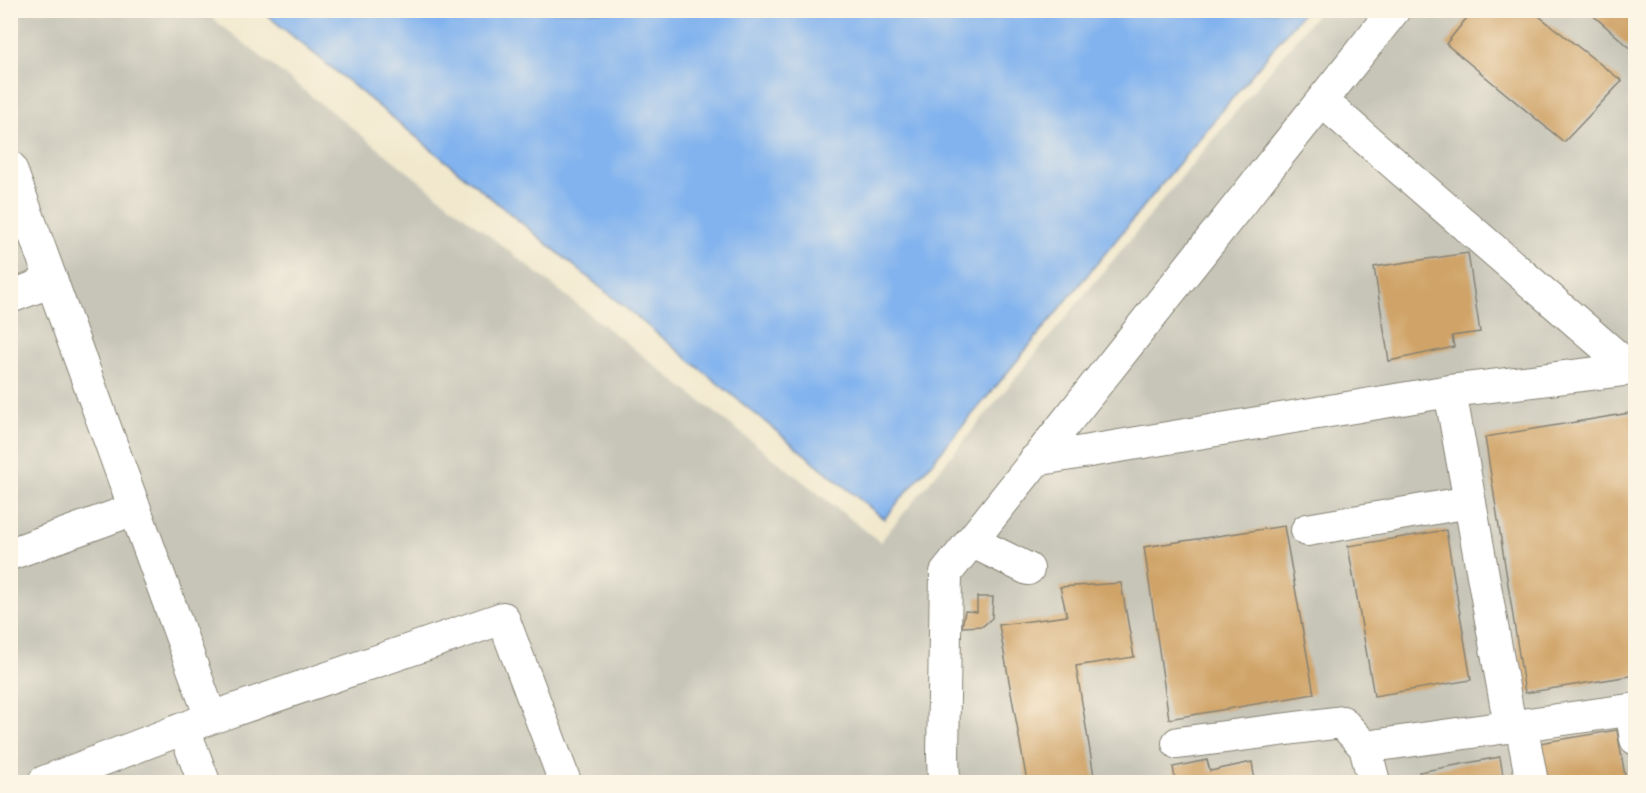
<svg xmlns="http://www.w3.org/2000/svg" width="1646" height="793" font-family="'Patrick Hand',sans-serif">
<rect width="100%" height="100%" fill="#fcf5e5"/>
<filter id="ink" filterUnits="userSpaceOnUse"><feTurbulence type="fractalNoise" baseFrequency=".0167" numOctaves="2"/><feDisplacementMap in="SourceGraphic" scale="12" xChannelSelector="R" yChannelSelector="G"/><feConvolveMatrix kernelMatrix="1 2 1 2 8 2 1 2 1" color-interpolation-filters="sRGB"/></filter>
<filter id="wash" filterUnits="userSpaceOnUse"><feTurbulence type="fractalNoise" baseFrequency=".008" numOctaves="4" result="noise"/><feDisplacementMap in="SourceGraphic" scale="24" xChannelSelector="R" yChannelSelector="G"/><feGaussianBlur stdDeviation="1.35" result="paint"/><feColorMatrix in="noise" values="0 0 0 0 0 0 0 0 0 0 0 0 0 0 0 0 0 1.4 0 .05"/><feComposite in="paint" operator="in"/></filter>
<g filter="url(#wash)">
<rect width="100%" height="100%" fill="#f1e8cd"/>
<!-- industrial -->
<path fill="#c6c5b8" d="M10,11h193l677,531 439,-531h316v771h-1624z"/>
<!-- water -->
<path fill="#82b3ee" stroke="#4f6885" stroke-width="1.5" d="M262,11h1042l-306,373 -114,135z"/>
<g id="blocks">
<!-- building -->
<path fill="#d0a469" d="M1473,10h58l91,71 -58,61 -118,-98z
M1587,10h49v43z
M1468,253l12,79 -28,4 2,11 -65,14 -15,-94z
M1636,412v263l-111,18 -40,-256z
M1284,526l30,168 -145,25 -25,-172z
M1446,530l25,150 -97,16 -26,-150z
M1121,583l13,74 -58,9 19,116h-68l-28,-157 68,-9 -7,-29z
M977,597h16l-1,21 -9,8 -21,1 3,-16 12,1z
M1617,730l9,52h-79l-8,-39z
M1500,757l4,25h-83l-2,-10z
M1207,760l3,11 42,-9 3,20h-93v-1l13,-2 -2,-12z"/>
</g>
</g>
<g filter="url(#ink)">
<use href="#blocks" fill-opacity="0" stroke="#868274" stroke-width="1.5"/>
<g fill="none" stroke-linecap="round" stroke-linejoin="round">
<defs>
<path id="minor" d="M1322,101l309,268
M10,167l201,551 292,-100 62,164
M10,297l42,-16
M1450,391l60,335
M1035,460l415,-69 181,-22 5,1
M1307,530l163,-28
M971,541l57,28
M10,554l125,-45
M1631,710l5,29
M1521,724l11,58
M184,729l20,53
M1178,743l164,-21 23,25 271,-38
M1365,747l9,35
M44,782l167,-64
M944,782l-1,-26 3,-183 448,-563"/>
</defs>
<!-- minor casing -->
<use href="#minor" stroke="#868274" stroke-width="34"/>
<!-- minor -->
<use href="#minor" stroke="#fff" stroke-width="32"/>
</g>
</g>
<!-- margin -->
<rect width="1646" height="793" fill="none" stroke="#fcf5e5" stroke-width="36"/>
</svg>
